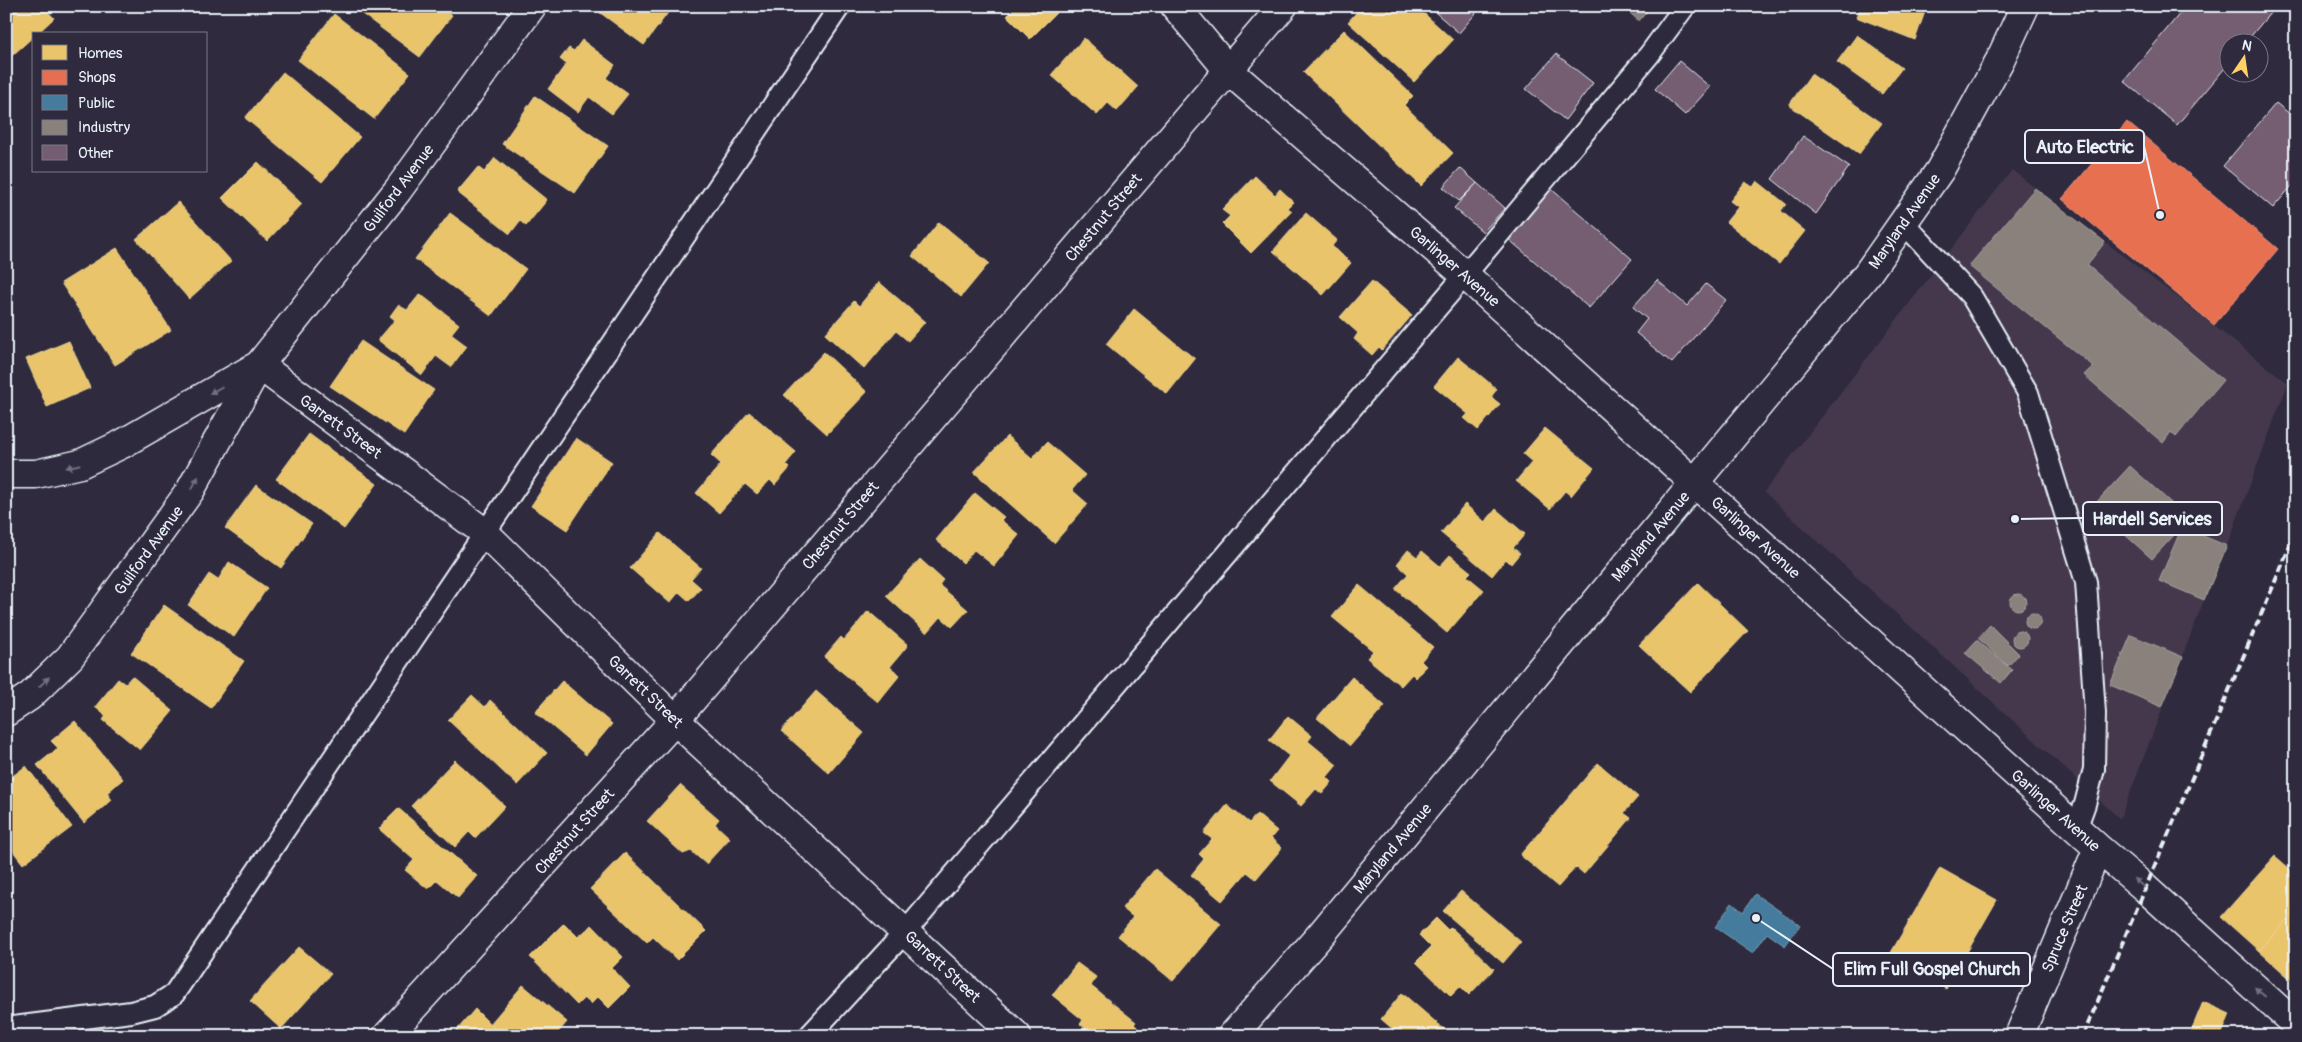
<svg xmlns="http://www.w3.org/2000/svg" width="2302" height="1042" font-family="Pangolin,sans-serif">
<rect width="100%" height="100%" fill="#2f2a3d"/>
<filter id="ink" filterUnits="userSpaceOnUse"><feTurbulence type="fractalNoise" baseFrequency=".02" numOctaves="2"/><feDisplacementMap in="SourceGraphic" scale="10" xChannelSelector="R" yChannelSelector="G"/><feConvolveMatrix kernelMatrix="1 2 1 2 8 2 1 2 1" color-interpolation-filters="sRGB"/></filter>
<g filter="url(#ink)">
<!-- built -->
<path fill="#44394d" d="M2012,170l276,213 -61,163 -23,54 -84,219 -356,-327z"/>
<!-- homes -->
<path fill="#e9c46a" stroke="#e9d295" d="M6,6h37l11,12 -17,16h-3v2l-28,25z
M362,6h79l11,9 -32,42 -62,-46z
M598,6h75l-29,39 -49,-36z
M1009,6h54l-33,33 -23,-23 6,-6z
M1362,6h54l37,34 -39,42 -66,-60z
M1860,6h67l-12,34 -59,-23z
M334,14l76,59 -36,46 -76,-59z
M1344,30l69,66 -9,9 49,48 -32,33 -118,-114z
M1857,35l45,33 -20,26 -45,-32z
M1084,38l54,49 -21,24 -9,-8 -11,12 -46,-40z
M582,40l33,25 -9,13 22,16 -16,20 -23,-17 -11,15 -30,-23 18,-25 -6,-5 9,-11 5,3z
M283,72l77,65 -38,45 -77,-64z
M1811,74l71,49 -23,31 -70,-49z
M535,96l73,50 -33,47 -73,-49z
M495,158l52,42 -21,26 -6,-5 -10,13 -53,-42 21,-25 6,5z
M258,162l44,42 -35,37 -45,-43z
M1255,176l20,19 5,-6 14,13 -6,6 4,3 -41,42 -29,-29 8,-8 -8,-6z
M1757,181l29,23 -5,7 24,20 -26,33 -53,-42 12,-15 -8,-6 15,-19 8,5z
M178,202l53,59 -42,38 -53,-60z
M450,213l76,56 -35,47 -76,-57z
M1306,213l31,27 -5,6 19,17 -28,32 -50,-44z
M939,222l50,41 -28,34 -49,-41z
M117,248l54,82 -56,35 -54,-82z
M1372,281l40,34 -30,35 -3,-3 -7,8 -18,-16 4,-6 -18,-16z
M879,282l46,40 -17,19 -12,-10 -32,38 -39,-35 29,-33 5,5z
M420,294l39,30 -8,10 16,12 -16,21 -15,-11 -14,19 -44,-35 17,-20 -5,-4 8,-11 9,5z
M1134,309l61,50 -28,35 -61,-50z
M69,341l21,47 -43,19 -21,-48z
M361,341l73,49 -30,45 -74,-49z
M824,352l43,40 -40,42 -43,-39z
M1458,357l39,32 -6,8 9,7 -22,26 -14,-12 4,-4 -34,-28z
M749,412l47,40 -10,12 4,4 -15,17 -5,-5 -13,14 -12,-10 -26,29 -23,-20 25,-29 -10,-9z
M1545,428l49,40 -23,28 -6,-5 -15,18 -34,-28 16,-19 -9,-8z
M309,434l68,50 -33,45 -68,-50z
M1007,436l25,22 15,-16 38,33 -13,15 16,14 -34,39 -80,-71z
M576,438l36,24 -45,68 -36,-24z
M256,485l56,39 -31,44 -56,-40z
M975,493l29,24 -3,3 18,15 -25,31 -20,-16 -11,13 -27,-23z
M1465,504l20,18 11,-13 29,25 -12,14 7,5 -9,11 -5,-5 -14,17 -51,-43z
M660,533l41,35 -10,11 10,9 -12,13 -10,-9 -9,11 -40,-35z
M1408,550l9,7 5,-6 18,15 10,-11 21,17 -4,4 17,14 -37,43 -52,-44 13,-15 -11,-10z
M920,559l23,21 -4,5 29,25 -16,17 -11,-10 -14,16 -41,-37z
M229,562l38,26 -33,49 -46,-32 21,-31 9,6z
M1698,583l50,48 -58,61 -51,-47z
M1359,585l74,62 -12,14 5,5 -10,12 -4,-4 -11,12 -34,-28 6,-7 -41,-34z
M164,605l80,56 -33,47 -80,-55z
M868,611l40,34 -18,22 10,8 -22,27 -54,-45 17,-20 3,3z
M132,676l41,35 -33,39 -37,-30 3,-4 -11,-9 23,-28 7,5z
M1352,677l33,29 -35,40 -33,-28z
M562,681l50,43 -26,31 -51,-43z
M816,691l48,42 -35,40 -48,-42z
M472,695l13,12 5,-7 57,53 -30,32 -69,-65z
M1288,716l24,20 -4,5 29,24 -10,12 5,5 -10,12 -6,-5 -15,17 -31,-25 19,-25 -20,-16z
M75,721l48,58 -16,14 5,7 -28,23 -47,-58 21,-17 -7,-7z
M455,760l50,46 -30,32 -6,-6 -14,15 -44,-41z
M1598,763l40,34 -14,16 7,5 -47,56 -8,-7 -18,20 -38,-32z
M26,766l46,61 -49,37 -17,-22v-61z
M680,785l39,34 -4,5 15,14 -24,26 -15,-13 -8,3 -36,-33z
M1227,805l22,18 8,-9 20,17 -6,7 11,10 -26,31 -9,-7 -25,29 -31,-26 13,-16 -5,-5 13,-15 -8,-6z
M398,808l79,68 -19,22 -21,-18 -9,9 -23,-19 9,-10 -35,-31z
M625,853l81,78 -29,29 -24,-23 -6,6 -57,-54z
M2275,856l21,18v36l-37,41 -38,-34z
M1940,868l57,32 -51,89 -57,-33z
M1155,869l66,55 -48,57 -55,-45 15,-19 -11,-9z
M1461,891l60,51 -18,21 -60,-52z
M2296,910v74l-37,-33z
M1436,918l12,12 3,-3 43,42 -25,26 -9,-9 -9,10 -35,-34 15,-15 -12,-12z
M564,923l14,14 14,-12 31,32 -11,11 18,19 -21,21 -11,-11 -7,7 -7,-6 -7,7 -47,-48z
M299,947l32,27 -50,55 -31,-28z
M1077,963l19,14 -5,9 45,36 -2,2 5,5 -6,7 -32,-2 -7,2 -14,-12 3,-4 -31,-25z
M523,985l44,37 -12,14h-51l-14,-12z
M1402,993l50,43h-51l-20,-17z
M2203,1002l27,12 -9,22h-32z
M475,1009l15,15 14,12h-52z"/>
<!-- shops -->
<path fill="#e76f51" stroke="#e79683" d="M2127,122l151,127 -64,76 -152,-126z"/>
<!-- public -->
<path fill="#457b9d" stroke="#769eb8" d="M1755,894l45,31 -15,21 -18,-13 -14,20 -38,-26 17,-24 11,9z"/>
<!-- industry -->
<path fill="#8a817c" stroke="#a6a3a1" d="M1622,6h29l-12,15z
M2035,188l70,54 -18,23 136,115 -47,57 -5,-5 -8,11 -79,-68 9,-9 -124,-100z
M2130,466l59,53 -37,40 -59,-53z
M2182,527l45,19 -23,54 -45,-19z
M2010 602a8 8 0 1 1 16 0a8 8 0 1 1-16 0Z
M2025 621a8 8 0 1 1 16 0a8 8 0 1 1-16 0Z
M1990,625l29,29 -11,12 -30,-28z
M2012 639a8 8 0 1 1 16 0a8 8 0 1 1-16 0Z
M2131,635l52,22 -21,50 -52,-22z
M1977,640l35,30 -11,13 -36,-30z"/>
<!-- building -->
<path fill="#745d72" stroke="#e8f1f8" d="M1428,6h54l-23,27z
M2186,6h90l-30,36h-16v20l-53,63 -53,-44z
M1556,54l37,29 -28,37 -39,-31z
M1679,61l31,26 -25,28 -30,-26z
M2276,103l20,16v62l-23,27 -50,-42z
M1803,136l46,31 -33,47 -44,-35z
M1460,168l17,15 -18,18 -16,-14z
M1477,183l28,25 -22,24 -29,-24z
M1549,187l83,72 -43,49 -83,-71z
M1657,280l30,26 19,-22 20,16 -54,63 -36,-30 11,-14 -14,-12z"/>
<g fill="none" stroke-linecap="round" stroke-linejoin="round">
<defs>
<path id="service" d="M1903,222l69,75 56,96 58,189 9,131 -1,56 -9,35 -9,25
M6,1028l125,-16 24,-6 19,-12 666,-988
M809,1036l97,-105 559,-656 184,-220 36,-49"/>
<path id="minor" d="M1175,6l53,64 237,205 633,573 47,40 151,137
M259,365l225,167 191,188 342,316
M6,474h30l44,-10 42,-20 137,-79
M6,712l24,-16 40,-39 120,-166 69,-126 139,-175 134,-184
M387,1036l288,-316 608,-714
M2019,1036l79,-188"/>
<path id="tertiary" d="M1232,1036l91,-104 544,-658 73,-104 60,-110 25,-54"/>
</defs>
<!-- service casing -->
<use href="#service" stroke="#e8f1f8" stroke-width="24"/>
<!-- minor casing -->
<use href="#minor" stroke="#e8f1f8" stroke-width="31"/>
<!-- tertiary casing -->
<use href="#tertiary" stroke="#e8f1f8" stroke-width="31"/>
<!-- service -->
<use href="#service" stroke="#2f2a3d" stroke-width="20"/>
<!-- minor -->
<use href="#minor" stroke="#2f2a3d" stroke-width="28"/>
<!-- tertiary -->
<use href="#tertiary" stroke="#2f2a3d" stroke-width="28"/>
<!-- rail -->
<path stroke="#e8f1f8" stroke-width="4" stroke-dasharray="8 4" stroke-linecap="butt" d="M2083,1036l213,-504"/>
</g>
<!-- one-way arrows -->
<defs><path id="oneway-solid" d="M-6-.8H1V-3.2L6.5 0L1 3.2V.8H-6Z" transform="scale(1.25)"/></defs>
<g fill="#70707e">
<use href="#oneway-solid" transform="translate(216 390) rotate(150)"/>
<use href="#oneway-solid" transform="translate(73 466) rotate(166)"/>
<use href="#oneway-solid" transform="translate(195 483) rotate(-62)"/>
<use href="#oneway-solid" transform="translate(44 682) rotate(-44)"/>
<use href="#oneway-solid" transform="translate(2139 883) rotate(-140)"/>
<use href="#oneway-solid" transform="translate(2260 992) rotate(-138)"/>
</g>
</g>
<g text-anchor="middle" stroke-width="5" stroke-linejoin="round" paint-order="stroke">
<!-- street labels -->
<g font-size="16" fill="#e8f1f8" stroke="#2f2a3d">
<text transform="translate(398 188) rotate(-53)" y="6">Guilford Avenue</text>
<text transform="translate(1103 217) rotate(-50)" y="6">Chestnut Street</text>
<text transform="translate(1904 221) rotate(-55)" y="6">Maryland Avenue</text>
<text transform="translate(1455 266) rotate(41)" y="6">Garlinger Avenue</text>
<text transform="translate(341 426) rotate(36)" y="6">Garrett Street</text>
<text transform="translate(840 525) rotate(-50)" y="6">Chestnut Street</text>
<text transform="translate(1650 536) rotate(-50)" y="6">Maryland Avenue</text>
<text transform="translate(1756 537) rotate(42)" y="6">Garlinger Avenue</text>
<text transform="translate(148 550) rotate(-54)" y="6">Guilford Avenue</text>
<text transform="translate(646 691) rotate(44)" y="6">Garrett Street</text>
<text transform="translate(2056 810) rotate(42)" y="6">Garlinger Avenue</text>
<text transform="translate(574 831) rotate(-48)" y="6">Chestnut Street</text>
<text transform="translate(1392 848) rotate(-50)" y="6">Maryland Avenue</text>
<text transform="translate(2064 928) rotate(-67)" y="6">Spruce Street</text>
<text transform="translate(943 966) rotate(43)" y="6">Garrett Street</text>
</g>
</g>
<!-- callouts -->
<path fill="none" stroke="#e8f1f8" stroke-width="2" d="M2160 215L2144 146M2015 519L2083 518M1756 918L1833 969"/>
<g fill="#e8f1f8" stroke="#2f2a3d" stroke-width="2">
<circle cx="2160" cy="215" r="5"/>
<circle cx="2015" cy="519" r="5"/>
<circle cx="1756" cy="918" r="5"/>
</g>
<g fill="#2f2a3d" stroke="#e8f1f8" stroke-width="2">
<rect x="2025" y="130" width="119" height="33" rx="5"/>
<rect x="2083" y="502" width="139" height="33" rx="5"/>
<rect x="1833" y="953" width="197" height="33" rx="5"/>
</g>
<g font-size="18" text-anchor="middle" font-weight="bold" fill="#e8f1f8">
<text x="2085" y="153">Auto Electric</text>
<text x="2152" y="525">Hardell Services</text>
<text x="1932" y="975">Elim Full Gospel Church</text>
</g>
<!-- margin -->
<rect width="2302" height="1042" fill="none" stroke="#2f2a3d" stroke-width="25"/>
<rect x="12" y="12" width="2277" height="1017" fill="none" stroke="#e8f1f8" stroke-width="2" filter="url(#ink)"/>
<!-- legend -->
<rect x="32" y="32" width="175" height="140" fill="#2f2a3d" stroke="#797a88"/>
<rect x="42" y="45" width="25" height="15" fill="#e9c46a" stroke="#797a88"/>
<text x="78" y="58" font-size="15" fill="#e8f1f8">Homes</text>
<rect x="42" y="70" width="25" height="15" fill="#e76f51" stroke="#797a88"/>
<text x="78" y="82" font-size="15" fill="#e8f1f8">Shops</text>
<rect x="42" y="95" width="25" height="15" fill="#457b9d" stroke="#797a88"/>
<text x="78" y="108" font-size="15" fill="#e8f1f8">Public</text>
<rect x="42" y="120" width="25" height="15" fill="#8a817c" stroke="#797a88"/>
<text x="78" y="132" font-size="15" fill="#e8f1f8">Industry</text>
<rect x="42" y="145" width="25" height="15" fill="#745d72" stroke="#797a88"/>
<text x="78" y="158" font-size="15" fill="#e8f1f8">Other</text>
<!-- north arrow -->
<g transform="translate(2244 58) rotate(13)"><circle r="24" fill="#2f2a3d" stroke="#797a88"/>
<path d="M0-4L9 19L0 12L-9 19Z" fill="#ffd166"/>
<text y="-8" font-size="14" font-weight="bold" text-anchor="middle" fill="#e8f1f8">N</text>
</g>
</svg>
